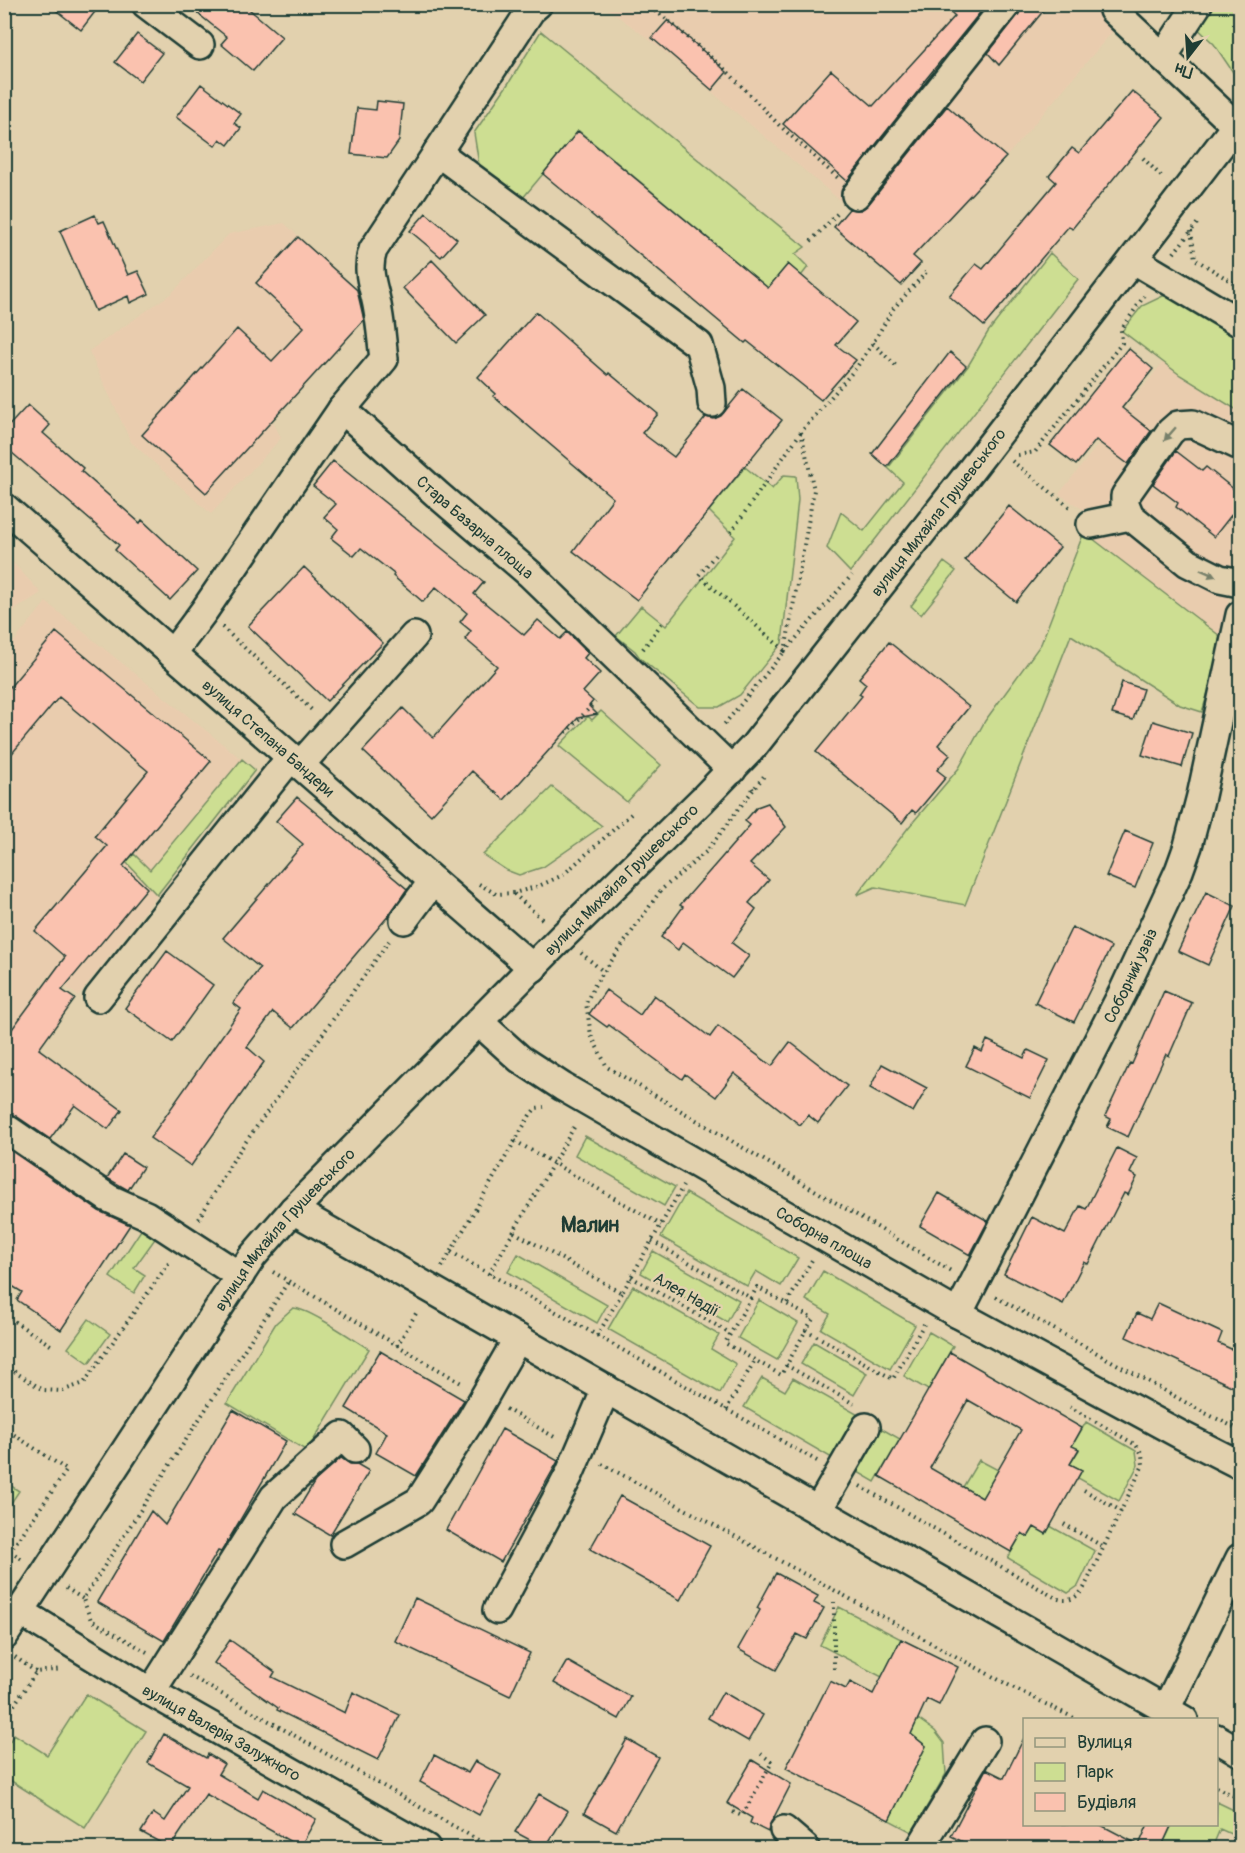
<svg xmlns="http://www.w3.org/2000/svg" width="1245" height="1853" font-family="Pangolin,sans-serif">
<rect width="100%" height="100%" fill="#e2d1ae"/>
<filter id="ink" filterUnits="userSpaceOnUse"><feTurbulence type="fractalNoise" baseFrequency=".0167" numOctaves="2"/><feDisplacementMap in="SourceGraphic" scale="12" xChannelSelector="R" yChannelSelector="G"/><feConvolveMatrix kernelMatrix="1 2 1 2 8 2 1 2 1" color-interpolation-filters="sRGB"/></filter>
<g filter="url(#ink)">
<!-- built -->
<path fill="#e9ccae" d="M1118,4v21l-112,132 -92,99 7,7 -20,22 -67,-58 15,-19 -195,-165 -51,-38z
M284,223l92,83 -104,114 9,18 -70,76 -80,-72 -42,-91 83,-58 57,-59z
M1164,361l16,14 60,37v142l-20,82 -136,-104 14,-13 -39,-25z
M5,554l36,39 -36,23z
M46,602l209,168 -177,226 -29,-21 -44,64v-386z
M951,1836l24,12h-31z"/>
<!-- green -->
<path fill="#cdde92" stroke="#768e63" stroke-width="1.5" d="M1173,5h67v68l-3,5 -23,-34z
M541,31l264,216 -10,7 13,13 -7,9 -13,-12 -20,24 -189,-157 -57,68 -42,-28 -6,-38 36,-52z
M1050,253l28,26 -228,293 -23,-24 14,-36 23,19 39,-49 -15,-14 80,-102 20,-34z
M1165,295l37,8 38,26v83l-60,-37 -58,-44 20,-25z
M745,467l27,22 12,-14 12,1 2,24 -16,143 -42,52 -21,12h-19l-60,-49 -5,-7 -19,-15 25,-30 25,20 69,-89 -26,-26z
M1084,532l136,104 -9,47 -9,29 -22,-7 -109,-70 -106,270 -90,-18 -18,8 51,-67 51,-60 26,-47 56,-77z
M944,562l12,9 -35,44 -10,-9z
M601,711l60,54 -34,37 -68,-56 29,-30 4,4z
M242,759l13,11 -98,125 -31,-33 8,-8 16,16z
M552,787l50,39 -59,41 -24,8 -13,-5 -23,-15z
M585,1136l90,51 -11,19 -89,-51z
M686,1193l112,65 -17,28 -25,-15 -9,15 -86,-49z
M143,1227l14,9 -23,32 11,7 -11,18 -24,-16z
M653,1251l86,49 -12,22 -86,-49z
M518,1254l89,51 -10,18 -89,-51z
M823,1271l92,54 -25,44 -69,-40 9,-15 -24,-14z
M633,1286l86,49 -8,14 25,15 -16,29 -112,-64z
M759,1300l39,23 -21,37 -39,-22z
M293,1308c15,0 61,32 76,41l-62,102 -80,-48 49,-80z
M89,1319l21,15 -21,29 -21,-15z
M929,1332l24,14 -25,44 -24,-14z
M814,1342l53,31 -13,22 -53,-31z
M762,1378l23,13 8,-13 69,39 -25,44 -93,-54z
M1086,1422l50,29 2,14 -19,36 -41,-23 4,-8 -12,-6 9,-14 -7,-4z
M875,1425l25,14 -25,43 -24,-14z
M979,1460l19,10 -16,28 -19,-11z
M5,1482l14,9 -14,21z
M1050,1526l45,25 -17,35 -10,7 -60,-35 14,-25 6,4 6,-10z
M839,1607l62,32 -19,38 -62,-32z
M86,1694l60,37 -61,97 -80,-51v-28l9,-15 33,21z
M918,1719l17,12 9,12 2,31 -34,58 -23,-12 37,-74 -15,-12z
M1217,1802l23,11 -7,22 -13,-6 -8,19h-51l11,-23 44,-1z"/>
<!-- building -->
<path fill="#fac2af" stroke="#1f3d34" stroke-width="1.5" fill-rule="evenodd" d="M48,4h53l-20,26z
M186,4h57l39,33 -29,34 -32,-27 6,-7z
M942,4h45l-65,80 1,1 -76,96 -64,-57 48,-54 42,36 82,-90z
M1022,4h27l-50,61 -11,-12 31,-39z
M668,20l59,52 -15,18 -60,-52z
M137,34l25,19 -22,28 -25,-19z
M201,84l40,30 -7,9 7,5 -13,17 -8,-6 -5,7 -39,-29z
M1132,91l32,26 -92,112 -3,-3 -85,100 -35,-30 27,-32 7,5 73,-87 -7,-6 23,-28 7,5z
M377,101l26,3 -4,37 -12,17 -36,-4 6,-46 19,2z
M947,106l59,51 -93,99 8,7 -20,22 -67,-58 15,-18 12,1 7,-5z
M578,131l190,157 20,-24 68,58 -20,23 20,15 -35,40 -74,-59 -2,2 -202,-169z
M426,213l31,26 -16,18 -31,-26z
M95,215l4,8 5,-2 24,54 10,-4 11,23 -19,9 -2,-7 -33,15 -35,-80z
M298,237l59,53 7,30 -158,173 -64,-58 95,-106 35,32 32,-34 -48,-44z
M432,260l53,55 -29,28 -53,-55z
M536,312l72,63 1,-2 49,41 -16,19 32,24 32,-40 8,2 7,-3 22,-27 39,31 -145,180 -64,-49 40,-53 -120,-102 3,-2 -18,-17z
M1128,348l25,21 -31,39 29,23 -23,33 -32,-24 -20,25 -26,-20z
M950,352l16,14 -79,101 -15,-13z
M28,405l22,20 -7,8 40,35 -2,3 59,52 2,-3 55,51 -27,29 -55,-50 4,-5 -115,-99v-15z
M1176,451l26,20 4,-4 34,27v10l-26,33 -38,-30 2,-4 -25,-19z
M333,461l151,121 -10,12 50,41 14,-15 22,19 7,-7 21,21 -4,5 16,15 -17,19 10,9 -4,5 8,8 -19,4 -74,82 -32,-29 -41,44 -68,-64 40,-43 30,30 64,-72 -32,-27 6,-8 -11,-9 7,-9 -31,-26 -13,15 -30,-26 1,-2 -33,-26 -7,8 -23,-18 7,-9 -14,-12 12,-13 -23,-18z
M1009,506l51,41 -44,55 -51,-42z
M304,567l79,76 -56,58 -79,-75z
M56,632l155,129 -88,105 24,22 -85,102 13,9 -36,50 83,61 -14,19 -33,-24 -25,34 -37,-25 -9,-3v-71l61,-83 -30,-26 72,-85 -12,-10 53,-65 -89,-74 -55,66v-69z
M889,642l80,65 -31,38 12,10 -13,15 9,7 -30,36 -4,-3 -10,13 -86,-71 46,-56 -3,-2 7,-10 -7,-6z
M1122,682l21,7 -10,31 -21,-6z
M1153,721l39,12 -10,34 -40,-12z
M297,797l110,92 -17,25 -97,114 -20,-16 -26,35 17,15 -73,104 -41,-28 91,-129 -8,-6 27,-35 -37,-30 80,-94 -27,-23z
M768,803l18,24 -36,37 19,16 -20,23 7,6 -24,34 17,13 -17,22 -49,-36 -5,8 -17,-13 22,-30 -3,-2 70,-80 -5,-4 12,-14z
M1125,831l28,12 -18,45 -29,-12z
M1206,892l29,14 -27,59 -30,-14z
M1072,927l39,20 -37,75 -39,-19z
M167,951l46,34 -41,57 -47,-34z
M606,990l34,25 14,-20 56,42 8,-11 54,40 18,-24 57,44 -29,37 -10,-8 -8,10 -66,-52 -18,24 -31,-23 -3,5 -73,-54 -2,2 -18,-13z
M1164,991l28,12 -23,53 -3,-2 -38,83 -21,-10 4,-8 -6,-3 25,-53 2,1z
M987,1040l37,18 4,-8 21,10 -19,38 -64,-32 9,-18 7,4z
M882,1064l45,24 -14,24 -43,-24z
M4,1146l95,65 31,14 -69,105 -44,-30 5,-8 -18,-11z
M1117,1148l20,10 -7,15 7,4 -9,18 -4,-2 -36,71 -4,-2 -21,42 -59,-30 28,-57 33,17 15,-28 6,3z
M123,1154l20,13 -15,23 -21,-12z
M939,1193l49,28 -18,34 -50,-29z
M1158,1303l64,30 -4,10 22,10v37l-114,-53 11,-24 13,6z
M380,1351l84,49 -48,76 -40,-23 11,-20 -41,-25z
M950,1352l132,76 -10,18 7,3 -9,15 12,6 -36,64 -12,-7 -6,10 -6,-4 -11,19 -132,-76zM968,1400l53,30 -39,68 -52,-30z
M233,1410l53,31 -57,98 -8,13 -3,-1 -54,90 -67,-39 54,-91 14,14z
M502,1429l56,32 -57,101 -55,-32z
M341,1458l9,6h7l12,7 -39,64 -35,-21 20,-33z
M620,1496l90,50 -30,54 -90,-51z
M776,1573l42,23 -4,7 10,5 -17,31 -10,-5 -21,36 -38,-21 22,-39 -3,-2z
M415,1598l115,55 -20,43 -115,-55z
M901,1639l57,28 -19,38 -12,-6 -16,35 15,12 -37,74 -103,-52 44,-87 16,8 4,-7 23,12z
M230,1640l45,32 -3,5 73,36 8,-21 47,23 -22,45 -101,-50 1,-2 -64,-45z
M567,1661l64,36 -12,22 -65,-36z
M723,1692l40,23 -15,26 -40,-23z
M164,1734l42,24 2,-4 16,10 -6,10 40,24 5,-9 53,30 -16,28 -94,-53 -36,54 -29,-16 12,-19 12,8 23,-35 -40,-23z
M1024,1738v86h75l40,21 9,-21h24l-11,24h-186l-24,-12 35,-67 18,9z
M627,1739l31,18 -42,74 -32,-18z
M434,1755l34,18 7,-12 26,14 -22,40 -59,-33z
M752,1760l39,24 -22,43 -1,5 -18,-9 2,-5 -25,-15z
M539,1794l29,17 -23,37 -30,-16z"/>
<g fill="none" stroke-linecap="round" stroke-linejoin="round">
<defs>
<g id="minor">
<path d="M146,4l54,41"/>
<path d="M1113,10l123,116"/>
<path d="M1163,57l35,-53"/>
<path d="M437,152l262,193 12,43 1,15"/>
<path d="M856,195l151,-191"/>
<path d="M1134,260l106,63"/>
<path id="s1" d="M342,409l97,87 91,78 202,196"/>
<path d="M1240,446l-47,-22 -15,1 -8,7 -45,64v8l5,12 58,47 32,16 20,4"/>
<path id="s2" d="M4,507l529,461"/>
<path d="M1091,524l39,-8"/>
<path d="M172,654l32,-43 138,-202 42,-50c-2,-16 -3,-32 -6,-48 -3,-23 -13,-38 -5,-61l158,-240 7,-6"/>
<path d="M300,765l114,-129"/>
<path d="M404,920l29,-39"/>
<path d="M98,998l193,-241"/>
<path id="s3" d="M479,1022l41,37 43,28 395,227 223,121 59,30"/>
<path d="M4,1127l104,71 38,17 94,61"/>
<path d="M293,1210l891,510"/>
<path id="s4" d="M958,1314l165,-322 56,-121 9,-25 13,-50 39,-181"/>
<path d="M818,1510l48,-83"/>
<path d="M344,1544l75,-43 53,-83 46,-80"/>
<path d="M497,1610l72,-135 37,-86"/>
<path id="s5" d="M21,1612l130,80 275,156"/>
<path id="s6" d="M4,1636l248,-379 41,-47 269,-273 141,-138 51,-53 214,-272 272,-354"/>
<path d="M151,1692l123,-195 68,-61 13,13"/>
<path d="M1166,1709l74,-151"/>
<path d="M1216,1738l24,14"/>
<path d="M784,1830l21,18"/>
<path d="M920,1848l65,-107"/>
</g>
</defs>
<!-- minor casing -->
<use href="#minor" stroke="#1f3d34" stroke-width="32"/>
<!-- path -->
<path stroke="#1f3d34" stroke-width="4" stroke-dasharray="1.5 4.5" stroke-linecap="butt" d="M645,4l20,14 63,54 51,53 59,53
M1143,158l21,21
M1191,231l4,28 45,28
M811,241l27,-28
M1174,253l25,-32
M873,343l23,23
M801,432l13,58 -29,161 67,-76
M1018,455l17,-3 87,-109 -1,-13 23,-34
M1012,461l60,48
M731,532l70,-100 55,-64 17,-25 20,-34 35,-39
M699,575l17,-21
M702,578l83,73 -63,76
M222,627l92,85
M643,649l19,-26
M566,733l29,-31
M752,788l1,2 11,-14
M753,790l-47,62 -45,38 -67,96 -8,17 5,32 16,32 344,204
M479,884l17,10 18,-1 25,-7 24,-11 68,-61
M514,894l30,27
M581,953l23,19
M515,1141l146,84
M199,1219l36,-62 154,-216
M514,1232l108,61 61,-107
M652,1241l99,57 6,-11 56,32 -7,11 87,49 31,-55
M451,1252l366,209
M442,1267l88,-152 6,-7 8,-1
M273,1272l190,112
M489,1274l87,-150
M631,1277l99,56
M996,1297l207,115 37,18
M751,1298l-26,45 56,32 25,-45
M787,1303l25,-43
M4,1315l48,31
M597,1336l25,-43
M397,1346l21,-36
M4,1365l39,25 19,1 22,-8 87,-123
M786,1365l68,39
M506,1409l50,29
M726,1410l29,-50
M4,1428l63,42 -63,90
M602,1464l412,224 64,32
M860,1486l196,112c12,5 21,0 28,-10l59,-123 -1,-11 -6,-9 -66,-38
M1084,1490l37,21
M1064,1524l40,23
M10,1551l15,10
M66,1588l17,11
M147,1652l-56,-32 -8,-21 205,-317
M15,1657l21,15
M834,1669v-67
M190,1676l302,172
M4,1720l32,-48 26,-3
M1216,1787l24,12
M733,1812l9,4 30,-54 -11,-8
M1121,1845l1,3"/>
<!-- minor -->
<use href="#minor" stroke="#e2d1ae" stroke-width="27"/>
</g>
<!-- one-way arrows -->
<defs><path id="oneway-solid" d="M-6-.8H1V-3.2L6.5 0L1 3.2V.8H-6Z" transform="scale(1.5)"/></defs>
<g fill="#77806b">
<use href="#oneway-solid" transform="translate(1170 434) rotate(131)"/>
<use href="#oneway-solid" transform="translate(1208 573) rotate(24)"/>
</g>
</g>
<g text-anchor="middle" stroke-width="5" stroke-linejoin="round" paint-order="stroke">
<!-- street labels -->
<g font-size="16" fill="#1f3d34" stroke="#e2d1ae">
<text dy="6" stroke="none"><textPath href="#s6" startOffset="1467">вулиця Михайла Грушевського</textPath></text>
<text dy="6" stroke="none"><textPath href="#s1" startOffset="178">Стара Базарна площа</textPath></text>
<text dy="6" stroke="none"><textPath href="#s2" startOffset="351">вулиця Степана Бандери</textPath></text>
<text dy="6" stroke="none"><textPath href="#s6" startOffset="981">вулиця Михайла Грушевського</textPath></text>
<text dy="6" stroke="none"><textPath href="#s4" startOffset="380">Соборний узвіз</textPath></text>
<text dy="6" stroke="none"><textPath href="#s6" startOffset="495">вулиця Михайла Грушевського</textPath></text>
<text dy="6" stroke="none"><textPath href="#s3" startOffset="408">Соборна площа</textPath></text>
<text transform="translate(687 1294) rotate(30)" y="6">Алея Надії</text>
<text dy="6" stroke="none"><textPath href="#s5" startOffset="234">вулиця Валерія Залужного</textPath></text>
</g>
<!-- district labels -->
<g font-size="22" font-weight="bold" fill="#1f3d34" stroke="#e2d1ae">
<text x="590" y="1232">Малин</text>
</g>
</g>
<!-- margin -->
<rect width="1245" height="1853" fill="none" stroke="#e2d1ae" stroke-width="24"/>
<rect x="12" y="12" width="1221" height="1829" fill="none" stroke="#1f3d34" stroke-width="2" filter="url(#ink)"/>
<!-- legend -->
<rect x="1023" y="1718" width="195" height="108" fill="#e2d1ae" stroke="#94967d" stroke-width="1.5"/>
<rect x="1035" y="1738" width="30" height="9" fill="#e2d1ae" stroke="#94967d" stroke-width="1.5"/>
<text x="1077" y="1748" font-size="18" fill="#1f3d34">Вулиця</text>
<rect x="1035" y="1763" width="30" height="18" fill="#cdde92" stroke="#94967d" stroke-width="1.5"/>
<text x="1077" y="1778" font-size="18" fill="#1f3d34">Парк</text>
<rect x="1035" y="1793" width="30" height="18" fill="#fac2af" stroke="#94967d" stroke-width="1.5"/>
<text x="1077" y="1808" font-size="18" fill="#1f3d34">Будівля</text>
<!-- north arrow -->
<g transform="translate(1188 57) rotate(197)" stroke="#e2d1ae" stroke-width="4.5" paint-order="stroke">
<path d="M0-4.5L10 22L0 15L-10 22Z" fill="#1f3d34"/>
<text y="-9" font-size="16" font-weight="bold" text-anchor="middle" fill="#1f3d34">Пн</text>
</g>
</svg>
